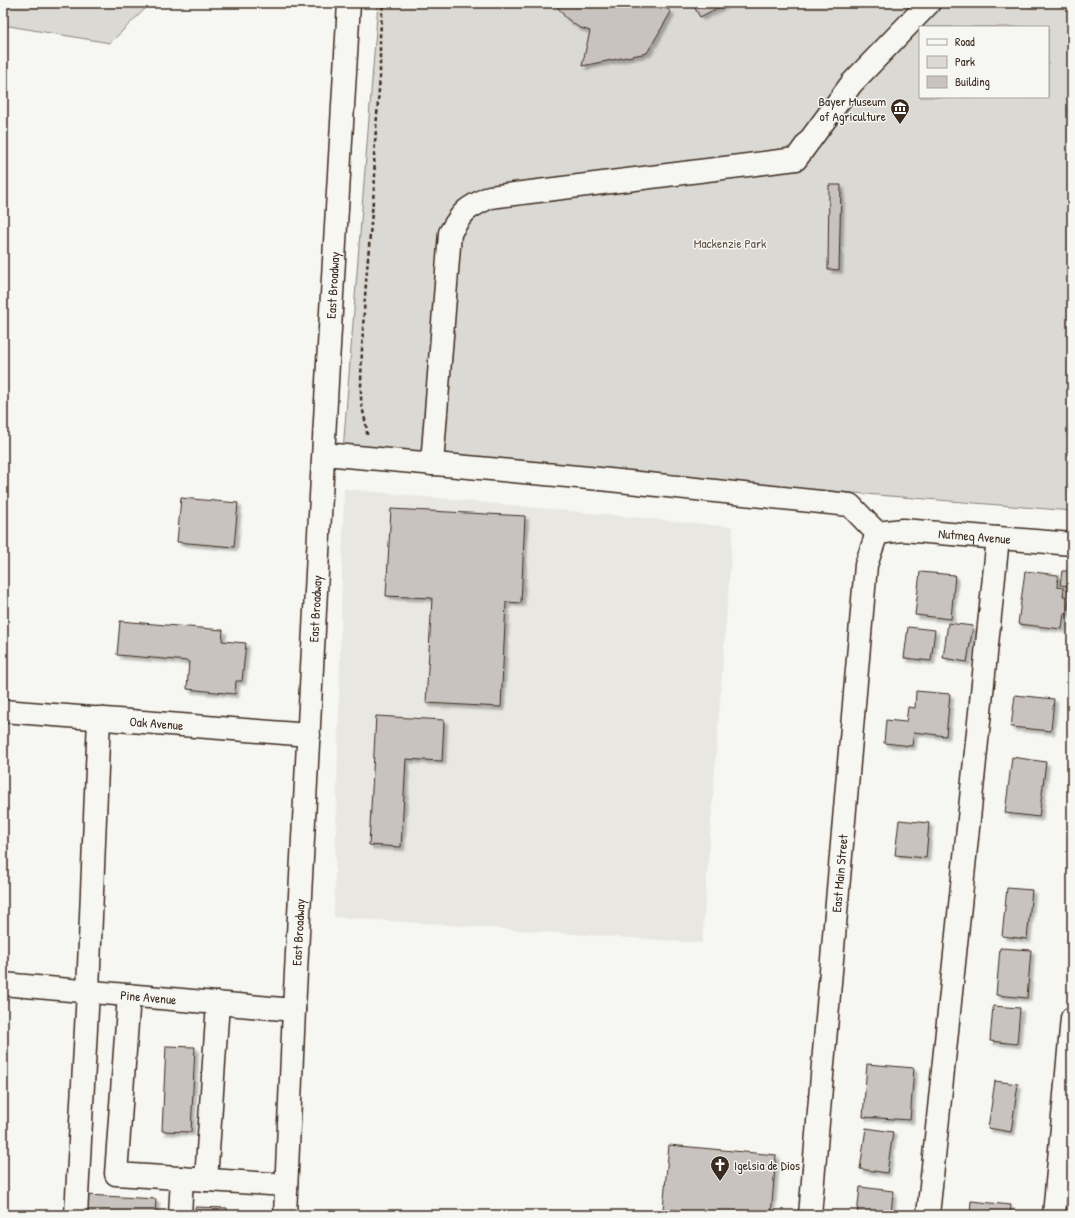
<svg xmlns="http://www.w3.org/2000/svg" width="1075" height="1218" font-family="'Patrick Hand',sans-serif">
<defs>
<filter id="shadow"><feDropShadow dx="3.5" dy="3.5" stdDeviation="1" flood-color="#0004"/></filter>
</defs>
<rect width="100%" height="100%" fill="#f6f6f2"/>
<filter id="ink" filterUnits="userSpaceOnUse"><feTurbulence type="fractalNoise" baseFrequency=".025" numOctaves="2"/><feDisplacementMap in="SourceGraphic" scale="8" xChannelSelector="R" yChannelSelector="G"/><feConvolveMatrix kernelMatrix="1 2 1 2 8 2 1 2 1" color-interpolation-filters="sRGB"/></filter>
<g filter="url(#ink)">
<!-- built -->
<path fill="#e8e7e2" d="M344,489l389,38 -31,416 -368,-26z"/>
<!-- green -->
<path fill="#dad9d3" stroke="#8a8278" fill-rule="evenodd" d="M3,3h148l-41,40 -107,-18z
M378,3h694v508l-729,-60zM920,27h128v70h-128z"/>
<!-- building -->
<path fill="#c8c3be" stroke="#3b2a1e" filter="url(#shadow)" d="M555,3h105l11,9 -24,41 -65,13 8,-35 -12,-4 -13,-10z
M692,3h35l-27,14z
M829,185h12l-2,85 -11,-1z
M181,498l57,5 -4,44 -57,-5z
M391,509l134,7 -4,87 -15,-1 -5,105 -75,-4 6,-105 -46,-2z
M1025,571l33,4 -1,12 7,1 -1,8 6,1 -2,17 -3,-1 -2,16 -44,-5z
M1062,571h10v21l-5,-1v-5l-7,-1z
M920,572l35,3 -4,44 -36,-4z
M120,621l103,9 -1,11 24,2 -4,38h-6l-1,13 -48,-5 2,-28 -72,-6z
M948,623l25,3 -6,36 -24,-4z
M908,627l27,3 -4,31 -27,-3z
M916,691l34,3 -4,42 -32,-4 -2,14 -28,-3 2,-23 20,2 2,-15 7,1z
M1015,695l39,4 -3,32 -40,-4z
M376,716l68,4 -2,41 -36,-2 -5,88 -32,-2z
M1012,757l34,5 -7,55 -34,-4z
M899,820l30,3 -3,35 -31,-3z
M1007,888l25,2 -5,49 -25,-3z
M1000,948l31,2 -4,48 -31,-3z
M993,1006l27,2 -3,36 -27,-3z
M166,1046l29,1 -4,85 -29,-1z
M867,1064l47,4 -4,52 -47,-3z
M995,1081l23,3 -7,48 -23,-4z
M866,1128l27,4 -6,41 -27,-4z
M669,1145l107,10 -5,60h-66v-2l-42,-4z
M860,1187l33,4 -2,24h-34z
M87,1195l69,4 -1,16h-69z
M971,1201l40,4 -1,10h-40z
M195,1207l32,1v7h-32z"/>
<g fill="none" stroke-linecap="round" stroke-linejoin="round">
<defs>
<g id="minor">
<path d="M324,454l276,25 250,26 27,28"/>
<path d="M432,464l18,-231c13,-23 17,-25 40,-36l306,-38 56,-76 77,-80"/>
<path id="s1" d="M877,533l26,-3 169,14"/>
<path id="s2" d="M3,711l306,24"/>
<path id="s3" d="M3,984l291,26"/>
<path d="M129,995l-13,179 170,11"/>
<path d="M206,1180l12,-177"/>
<path d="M76,1215l12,-224 11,-273"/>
<path d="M180,1215l2,-37"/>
<path id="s4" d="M810,1215l56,-650 11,-32"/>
<path d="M928,1215l70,-677"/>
<path d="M1054,1215l18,-197"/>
</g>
<g id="major">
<path id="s5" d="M285,1215l9,-205 34,-647 21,-360"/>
</g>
</defs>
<!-- minor casing -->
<use href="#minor" stroke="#3b2a1e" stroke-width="25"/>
<!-- major casing -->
<use href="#major" stroke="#3b2a1e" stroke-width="25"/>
<!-- path -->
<path stroke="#3b2a1e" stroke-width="2.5" stroke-dasharray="4 3" stroke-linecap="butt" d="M367,435c0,-13 -6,-26 -6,-39 0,-73 8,-146 14,-219l-1,-21 6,-80v-40l3,-33"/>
<!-- minor -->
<use href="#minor" stroke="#f6f6f2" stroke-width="22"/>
<!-- major -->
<use href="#major" stroke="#f6f6f2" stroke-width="22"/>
</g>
</g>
<!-- icons -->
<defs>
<symbol id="museum-pin" viewBox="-11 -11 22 30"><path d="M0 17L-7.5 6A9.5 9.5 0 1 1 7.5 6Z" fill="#3b2a1e" stroke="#f6f6f2"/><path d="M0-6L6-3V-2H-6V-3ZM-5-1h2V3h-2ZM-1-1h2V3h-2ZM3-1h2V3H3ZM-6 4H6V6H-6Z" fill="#fff"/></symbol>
<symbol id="church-pin" viewBox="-11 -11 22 30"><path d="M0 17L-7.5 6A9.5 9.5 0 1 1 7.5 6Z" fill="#3b2a1e" stroke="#f6f6f2"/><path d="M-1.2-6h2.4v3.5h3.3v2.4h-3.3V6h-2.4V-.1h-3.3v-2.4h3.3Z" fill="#fff"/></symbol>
</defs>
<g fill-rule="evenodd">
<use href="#museum-pin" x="889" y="97" width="22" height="30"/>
<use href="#church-pin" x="709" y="1154" width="22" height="30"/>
</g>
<g text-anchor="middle" stroke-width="3" stroke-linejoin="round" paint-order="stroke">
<!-- poi labels -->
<g font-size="13" fill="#3b2a1e" stroke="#f6f6f2" text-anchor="end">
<text x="886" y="106">Bayer Museum<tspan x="886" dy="15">of Agriculture</tspan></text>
<text x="734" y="1170" text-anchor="start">Igelsia de Dios</text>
</g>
<!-- park labels -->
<g font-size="13" fill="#63564b" stroke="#f6f6f2">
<text x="730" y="248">Mackenzie Park</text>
</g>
<!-- street labels -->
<g font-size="13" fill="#3b2a1e" stroke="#f6f6f2">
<text dy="5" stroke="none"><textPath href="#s5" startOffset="931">East Broadway</textPath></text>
<text dy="5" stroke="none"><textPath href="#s1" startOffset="98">Nutmeq Avenue</textPath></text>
<text dy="5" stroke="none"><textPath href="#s5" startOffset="607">East Broadway</textPath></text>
<text dy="5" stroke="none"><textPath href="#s2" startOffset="154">Oak Avenue</textPath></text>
<text dy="5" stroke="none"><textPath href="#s4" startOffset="343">East Main Street</textPath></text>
<text dy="5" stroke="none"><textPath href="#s5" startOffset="283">East Broadway</textPath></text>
<text dy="5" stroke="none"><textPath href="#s3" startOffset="146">Pine Avenue</textPath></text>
</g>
</g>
<!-- margin -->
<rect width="1075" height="1218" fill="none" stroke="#f6f6f2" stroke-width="16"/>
<rect x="8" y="8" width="1059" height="1202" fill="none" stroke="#3b2a1e" stroke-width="1.5" filter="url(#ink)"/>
<!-- legend -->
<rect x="919" y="26" width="130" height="72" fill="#f6f6f2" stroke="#aba49d"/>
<rect x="927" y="39" width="20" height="6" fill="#f6f6f2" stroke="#aba49d"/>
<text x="955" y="46" font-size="12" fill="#3b2a1e">Road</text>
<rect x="927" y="56" width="20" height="12" fill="#dad9d3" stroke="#aba49d"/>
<text x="955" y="66" font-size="12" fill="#3b2a1e">Park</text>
<rect x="927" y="76" width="20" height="12" fill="#c8c3be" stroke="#aba49d"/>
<text x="955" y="86" font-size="12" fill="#3b2a1e">Building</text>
</svg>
